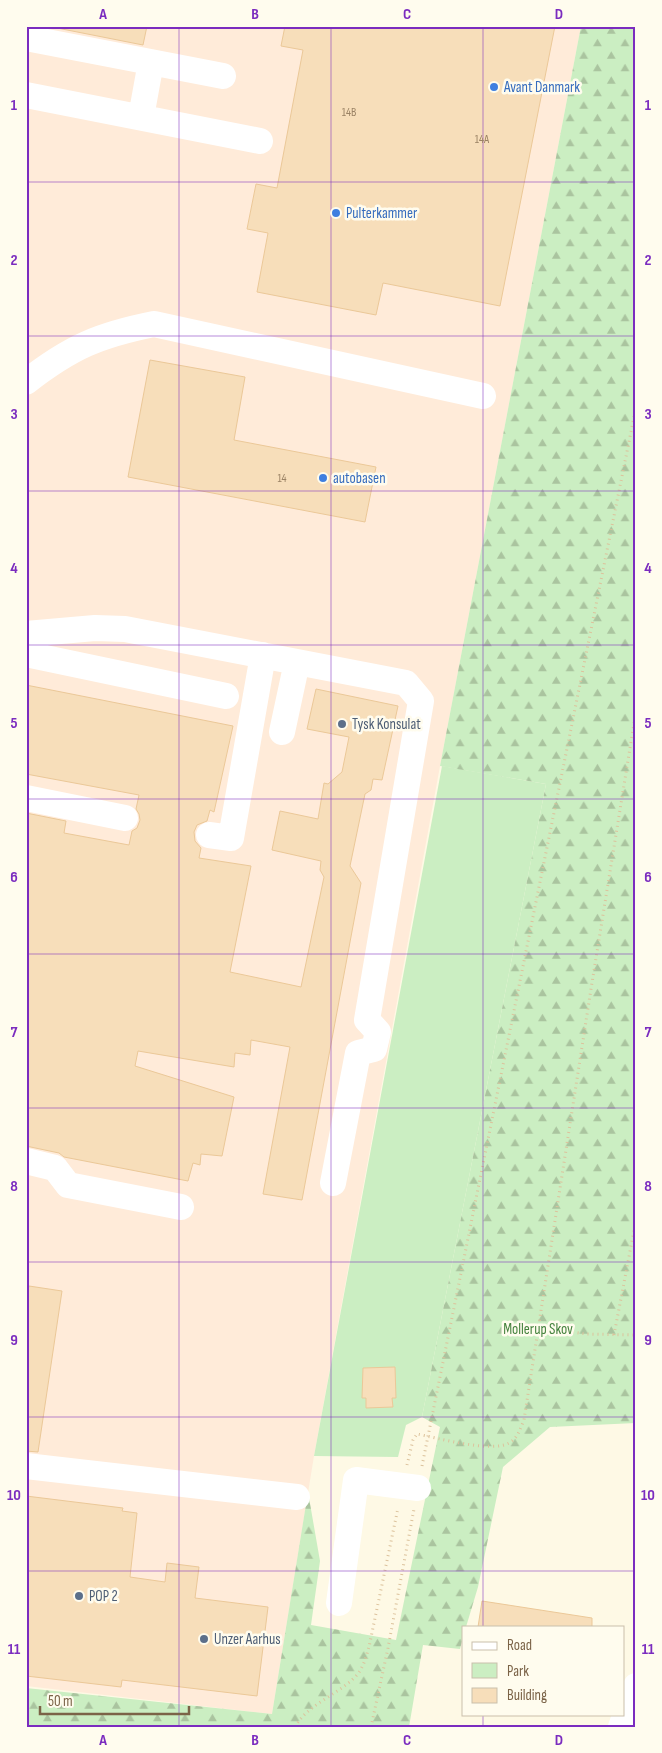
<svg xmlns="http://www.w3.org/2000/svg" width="662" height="1753" font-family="'Sofia Sans Condensed',sans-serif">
<defs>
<pattern id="forest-firs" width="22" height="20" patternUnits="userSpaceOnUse" patternTransform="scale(1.25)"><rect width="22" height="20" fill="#cbeec2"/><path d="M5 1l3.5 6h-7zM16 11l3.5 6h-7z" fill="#aac49f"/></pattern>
</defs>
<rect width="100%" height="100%" fill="#fef9e5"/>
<!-- commercial -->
<path fill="#ffebd9" d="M26,26h555l-141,740 -126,690 -42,258 -246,-28z"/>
<!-- green -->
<path fill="#cbeec2" d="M442,766l104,18 -124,633 -16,8 -8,32 -84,-1z"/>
<!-- forest -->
<path fill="url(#forest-firs)" d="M581,26h55v1397l-86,4 -47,40 -25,120 -12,40h-3v10l-3,12 -37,-4 -14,82h-383v-39l246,26 36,-222 12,69 -9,64 85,15 44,-213 -18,-10 124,-633 -106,-18z"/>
<!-- building -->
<path fill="#f7deba" stroke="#ebc898" d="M47,26h100l-4,19z
M285,26h270l-55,280 -117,-23 -7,32 -119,-23 11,-59 -21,-4 9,-45 21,4 26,-138 -22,-4z
M150,360l95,17 -11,63 142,27 -11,55 -237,-45z
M26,685l207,41 -19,86 -4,-2 -3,11 -10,4 -3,7 1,9 6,7 -2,10 52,8 -21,106 71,15 23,-110 -4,-7 1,-9 -49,-11 8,-39 38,8 6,-36 4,1 14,-12 7,-35 -42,-8 9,-40 82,17 -16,74 -9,-1 -2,11 -6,4 -15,72 11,17 -59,317 -39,-6 27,-147 -39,-7 -1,15 -15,-2 -1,14 -96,-16 -3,15 99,31 -12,59 -21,-2 -1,11 -7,-2 -5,18 -124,-24 -5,-4 -33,-7v-333l40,8 -2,12 65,12 3,-14 5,-3 3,-8 -1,-6 -3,-5 3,-14 -113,-21z
M29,1286l33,5 -24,161 -12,-1v-151z
M395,1367l1,31h-4l1,9 -27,1v-10h-4l1,-30z
M26,1496l97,12 -1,3 15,2 -7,64 35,5 2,-19 32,4 -4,31 73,9 -11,89 -135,-16 -1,7 -95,-11z
M482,1601l110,17v9h-114z"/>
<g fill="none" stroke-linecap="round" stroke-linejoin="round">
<!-- path -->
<path stroke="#dcc29c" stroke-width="3" stroke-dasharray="1 4" stroke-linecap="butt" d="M538,1327l48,7 50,1
M614,1335l22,-115
M407,1465l6,-25 4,-6c21,4 74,19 92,9 9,-5 11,-14 15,-23l67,-431 45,-278
M422,1466l214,-1059
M295,1727c13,-23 42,-32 59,-49 9,-8 12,-21 15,-31l29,-139
M371,1727l17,-79 26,-139"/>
<!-- minor -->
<path stroke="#fff" stroke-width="26" d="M26,38l197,38
M26,95l234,46
M141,117l10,-55
M26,382c45,-35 73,-47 128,-58l329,72
M26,634l69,-6 30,1 281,54 15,18 -54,319 11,12 -4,17 -16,4 -25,130
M26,654l200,42
M282,732l15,-70
M26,798l99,20
M209,835l22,3 32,-183
M26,1161l29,7 13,17 113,22
M26,1466l271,31
M339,1603l17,-123 62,8
M621,1727l15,-41"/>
</g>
<!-- grid -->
<path fill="none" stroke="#7b2cbf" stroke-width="1" stroke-opacity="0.55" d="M179,26v1701M331,26v1701M483,26v1601M26,182h610M26,336h610M26,491h610M26,645h610M26,799h610M26,954h610M26,1108h610M26,1262h610M26,1417h610M26,1571h610M483,1714v13"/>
<!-- markers -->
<g fill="#3f7fe0" stroke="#fffcee" stroke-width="2">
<circle cx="494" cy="87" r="5"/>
<circle cx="336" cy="213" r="5"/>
<circle cx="323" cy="478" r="5"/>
</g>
<g fill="#5c6f8a" stroke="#fffcee" stroke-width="2">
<circle cx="342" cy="724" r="5"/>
<circle cx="79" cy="1596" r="5"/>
<circle cx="204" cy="1639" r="5"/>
</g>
<g text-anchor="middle" stroke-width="5" stroke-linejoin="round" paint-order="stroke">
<!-- number labels -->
<g font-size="12" fill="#9a8264">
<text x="349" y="116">14B</text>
<text x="482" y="143">14A</text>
<text x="282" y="482">14</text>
</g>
<!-- shop labels -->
<g font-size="15" fill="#366cbe" stroke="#fffcee" text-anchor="start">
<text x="504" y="92">Avant Danmark</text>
<text x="346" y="218">Pulterkammer</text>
<text x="333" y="483">autobasen</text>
</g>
<!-- service labels -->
<g font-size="15" fill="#4e5e75" stroke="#fffcee" text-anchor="start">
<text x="352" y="729">Tysk Konsulat</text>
<text x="89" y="1601">POP 2</text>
<text x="214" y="1644">Unzer Aarhus</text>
</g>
<!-- park labels -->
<g font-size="15" fill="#44823d" stroke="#fffcee">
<text x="538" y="1334">Mollerup Skov</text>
</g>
</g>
<!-- border -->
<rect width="662" height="1753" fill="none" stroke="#fffcee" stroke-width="55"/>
<!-- legend -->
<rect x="462" y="1626" width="162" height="90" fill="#fffcee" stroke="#cabfab"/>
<rect x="472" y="1642" width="25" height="8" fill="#ffffff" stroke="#cabfab"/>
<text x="507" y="1650" font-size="15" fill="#7b6347">Road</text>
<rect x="472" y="1663" width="25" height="15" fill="#cbeec2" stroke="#cabfab"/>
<text x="507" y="1676" font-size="15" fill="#7b6347">Park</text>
<rect x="472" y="1688" width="25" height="15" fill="#f7deba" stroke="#cabfab"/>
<text x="507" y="1700" font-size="15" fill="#7b6347">Building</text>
<!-- scale -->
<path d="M40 1706v8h149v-8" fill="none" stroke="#7b6347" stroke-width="2.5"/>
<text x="48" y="1706" font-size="15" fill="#7b6347" stroke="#fffcee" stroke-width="4" paint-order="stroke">50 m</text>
<rect x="28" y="28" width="606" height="1698" fill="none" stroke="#7b2cbf" stroke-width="2"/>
<g font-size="16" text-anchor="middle" font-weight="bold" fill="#7b2cbf">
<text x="103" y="19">A</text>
<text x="255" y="19">B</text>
<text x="407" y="19">C</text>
<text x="559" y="19">D</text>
<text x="14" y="110">1</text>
<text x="648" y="110">1</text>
<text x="14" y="265">2</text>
<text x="648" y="265">2</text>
<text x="14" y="419">3</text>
<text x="648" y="419">3</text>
<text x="14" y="573">4</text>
<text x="648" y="573">4</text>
<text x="14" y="728">5</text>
<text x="648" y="728">5</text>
<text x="14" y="882">6</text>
<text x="648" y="882">6</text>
<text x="14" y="1037">7</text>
<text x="648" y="1037">7</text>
<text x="14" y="1191">8</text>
<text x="648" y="1191">8</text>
<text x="14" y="1345">9</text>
<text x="648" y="1345">9</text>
<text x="14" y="1500">10</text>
<text x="648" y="1500">10</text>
<text x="14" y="1654">11</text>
<text x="648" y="1654">11</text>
<text x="103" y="1745">A</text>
<text x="255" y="1745">B</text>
<text x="407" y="1745">C</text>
<text x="559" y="1745">D</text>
</g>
</svg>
